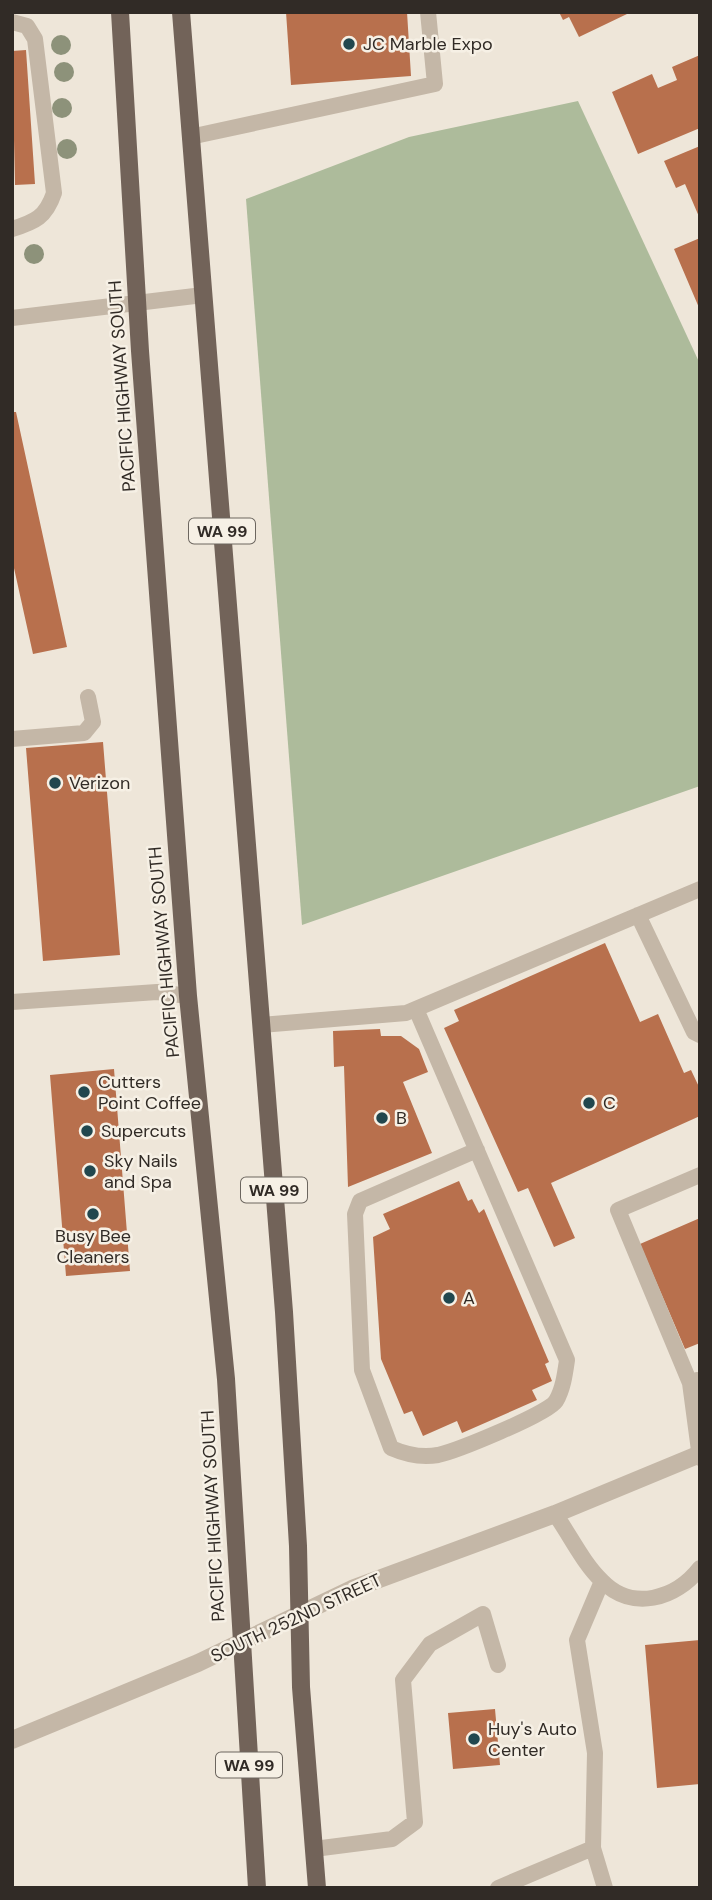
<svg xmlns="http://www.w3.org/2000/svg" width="712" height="1900" font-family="'DM Sans',sans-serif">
<rect width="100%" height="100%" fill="#eee6d9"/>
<!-- green -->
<path fill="#adbb9b" d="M578,101l122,263v422l-398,139 -56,-726 163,-62z"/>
<!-- building -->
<path fill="#b8704d" d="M286,12h121l4,64 -120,9z
M559,12h67l1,2 -48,23 -10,-20 -6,3z
M26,50l9,134 -20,1 -3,-134z
M700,55v73l-62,26 -26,-62 40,-18 6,14 19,-8 -5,-13z
M700,146v73l-15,-35 -9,4 -12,-27z
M700,238v72l-26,-61z
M12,412h4l51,235 -34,7 -21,-95z
M103,742l17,213 -77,6 -17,-213z
M605,943l35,79 18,-8 26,59 7,-3 9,19v27l-149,67 24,55 -21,9 -26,-59 -10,4 -74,-164 15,-7 -5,-11z
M380,1029l1,7h20l18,13 9,23 -25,10 29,71 -84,34 -4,-121 -10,1 -1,-36z
M114,1069l16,202 -64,5 -16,-201z
M459,1181l9,20 4,-2 7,14 5,-4 65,153 -4,2 7,17 -20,9 5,10 -75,33 -5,-12 -34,15 -11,-25 -8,3 -23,-55 -8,-122 17,-8 -7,-15z
M700,1218v125l-15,6 -45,-105z
M700,1640v144l-43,4 -12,-143z
M495,1709l5,56 -47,4 -5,-56z"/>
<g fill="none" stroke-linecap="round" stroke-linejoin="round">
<!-- service -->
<path stroke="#c4b7a7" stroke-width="16" d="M12,22l15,4 8,13 19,154c-8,24 -19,29 -42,36
M190,137l245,-53 -7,-72
M12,318l191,-23
M12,739l72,-6 9,-11 -5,-25
M638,915l56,117 6,3
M12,1002l145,-10 31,4
M416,1009l151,351c-2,14 -4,29 -11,41 -8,13 -100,50 -118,54 -17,3 -31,0 -47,-7l-29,-78 -7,-156 5,-13 117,-51
M261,1025l145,-12 294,-124
M697,1380l-7,3 10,75
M690,1383l-72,-173 82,-35
M555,1514c15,21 28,49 47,67 30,31 74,18 98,-13
M593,1848l2,-95 -18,-113 25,-59
M314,1849l78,-10 23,-17 -12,-142 27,-36 53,-30 15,51
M498,1888l95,-40 12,40"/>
<!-- minor -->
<path stroke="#c4b7a7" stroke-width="18" d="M12,1740l186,-77 154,-74 203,-75 145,-60"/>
<!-- primary -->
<path stroke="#726359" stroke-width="18" d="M120,12l20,339 48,645 38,383 31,509
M181,12l103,1300 14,234 3,141 16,201"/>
</g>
<!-- trees -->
<g fill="#8d927a">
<circle cx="61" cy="45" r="10"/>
<circle cx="64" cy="72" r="10"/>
<circle cx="62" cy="108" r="10"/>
<circle cx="67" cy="149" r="10"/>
<circle cx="34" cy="254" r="10"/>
</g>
<!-- markers -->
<g fill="#21474e" stroke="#f6f0e5" stroke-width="2.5">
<circle cx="349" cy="44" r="7"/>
<circle cx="55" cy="783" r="7"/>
<circle cx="84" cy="1092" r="7"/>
<circle cx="589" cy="1103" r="7"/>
<circle cx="382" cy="1118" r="7"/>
<circle cx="87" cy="1131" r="7"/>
<circle cx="90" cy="1171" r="7"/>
<circle cx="93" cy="1214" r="7"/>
<circle cx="449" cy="1298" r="7"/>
<circle cx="474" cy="1739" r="7"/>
</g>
<g text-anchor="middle" stroke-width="5" stroke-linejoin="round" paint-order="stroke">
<!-- shield labels -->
<g fill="#f6f0e5" stroke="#6c665f" stroke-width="2">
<rect x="189" y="518.5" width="66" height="25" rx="5"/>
<rect x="241" y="1177.5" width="66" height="25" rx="5"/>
<rect x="216" y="1752.5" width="66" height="25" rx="5"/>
</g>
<g font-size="16" font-weight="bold" fill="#312b26">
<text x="222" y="537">WA 99</text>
<text x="274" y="1196">WA 99</text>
<text x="249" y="1771">WA 99</text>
</g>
<!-- poi labels -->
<g font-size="18" fill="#312b26" stroke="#f6f0e5" text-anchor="start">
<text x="363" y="50">JC Marble Expo</text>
<text x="69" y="789">Verizon</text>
<text x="98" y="1088">Cutters<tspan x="98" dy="21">Point Coffee</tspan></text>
<text x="603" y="1109">C</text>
<text x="396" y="1124">B</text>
<text x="101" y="1137">Supercuts</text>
<text x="104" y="1167">Sky Nails<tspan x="104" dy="21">and Spa</tspan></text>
<text x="93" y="1242" text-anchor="middle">Busy Bee<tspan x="93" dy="21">Cleaners</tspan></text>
<text x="463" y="1304">A</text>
<text x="488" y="1735">Huy's Auto<tspan x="488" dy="21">Center</tspan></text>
</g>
<!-- street labels -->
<g font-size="18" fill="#312b26" stroke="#f6f0e5">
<text transform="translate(122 386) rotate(-94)" y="6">PACIFIC HIGHWAY SOUTH</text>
<text transform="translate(164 952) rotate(-95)" y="6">PACIFIC HIGHWAY SOUTH</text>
<text transform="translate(213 1516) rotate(-93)" y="6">PACIFIC HIGHWAY SOUTH</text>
<text transform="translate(296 1618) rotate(-25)" y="6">SOUTH 252ND STREET</text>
</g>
</g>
<!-- border -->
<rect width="712" height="1900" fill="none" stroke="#312b26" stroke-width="28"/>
</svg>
